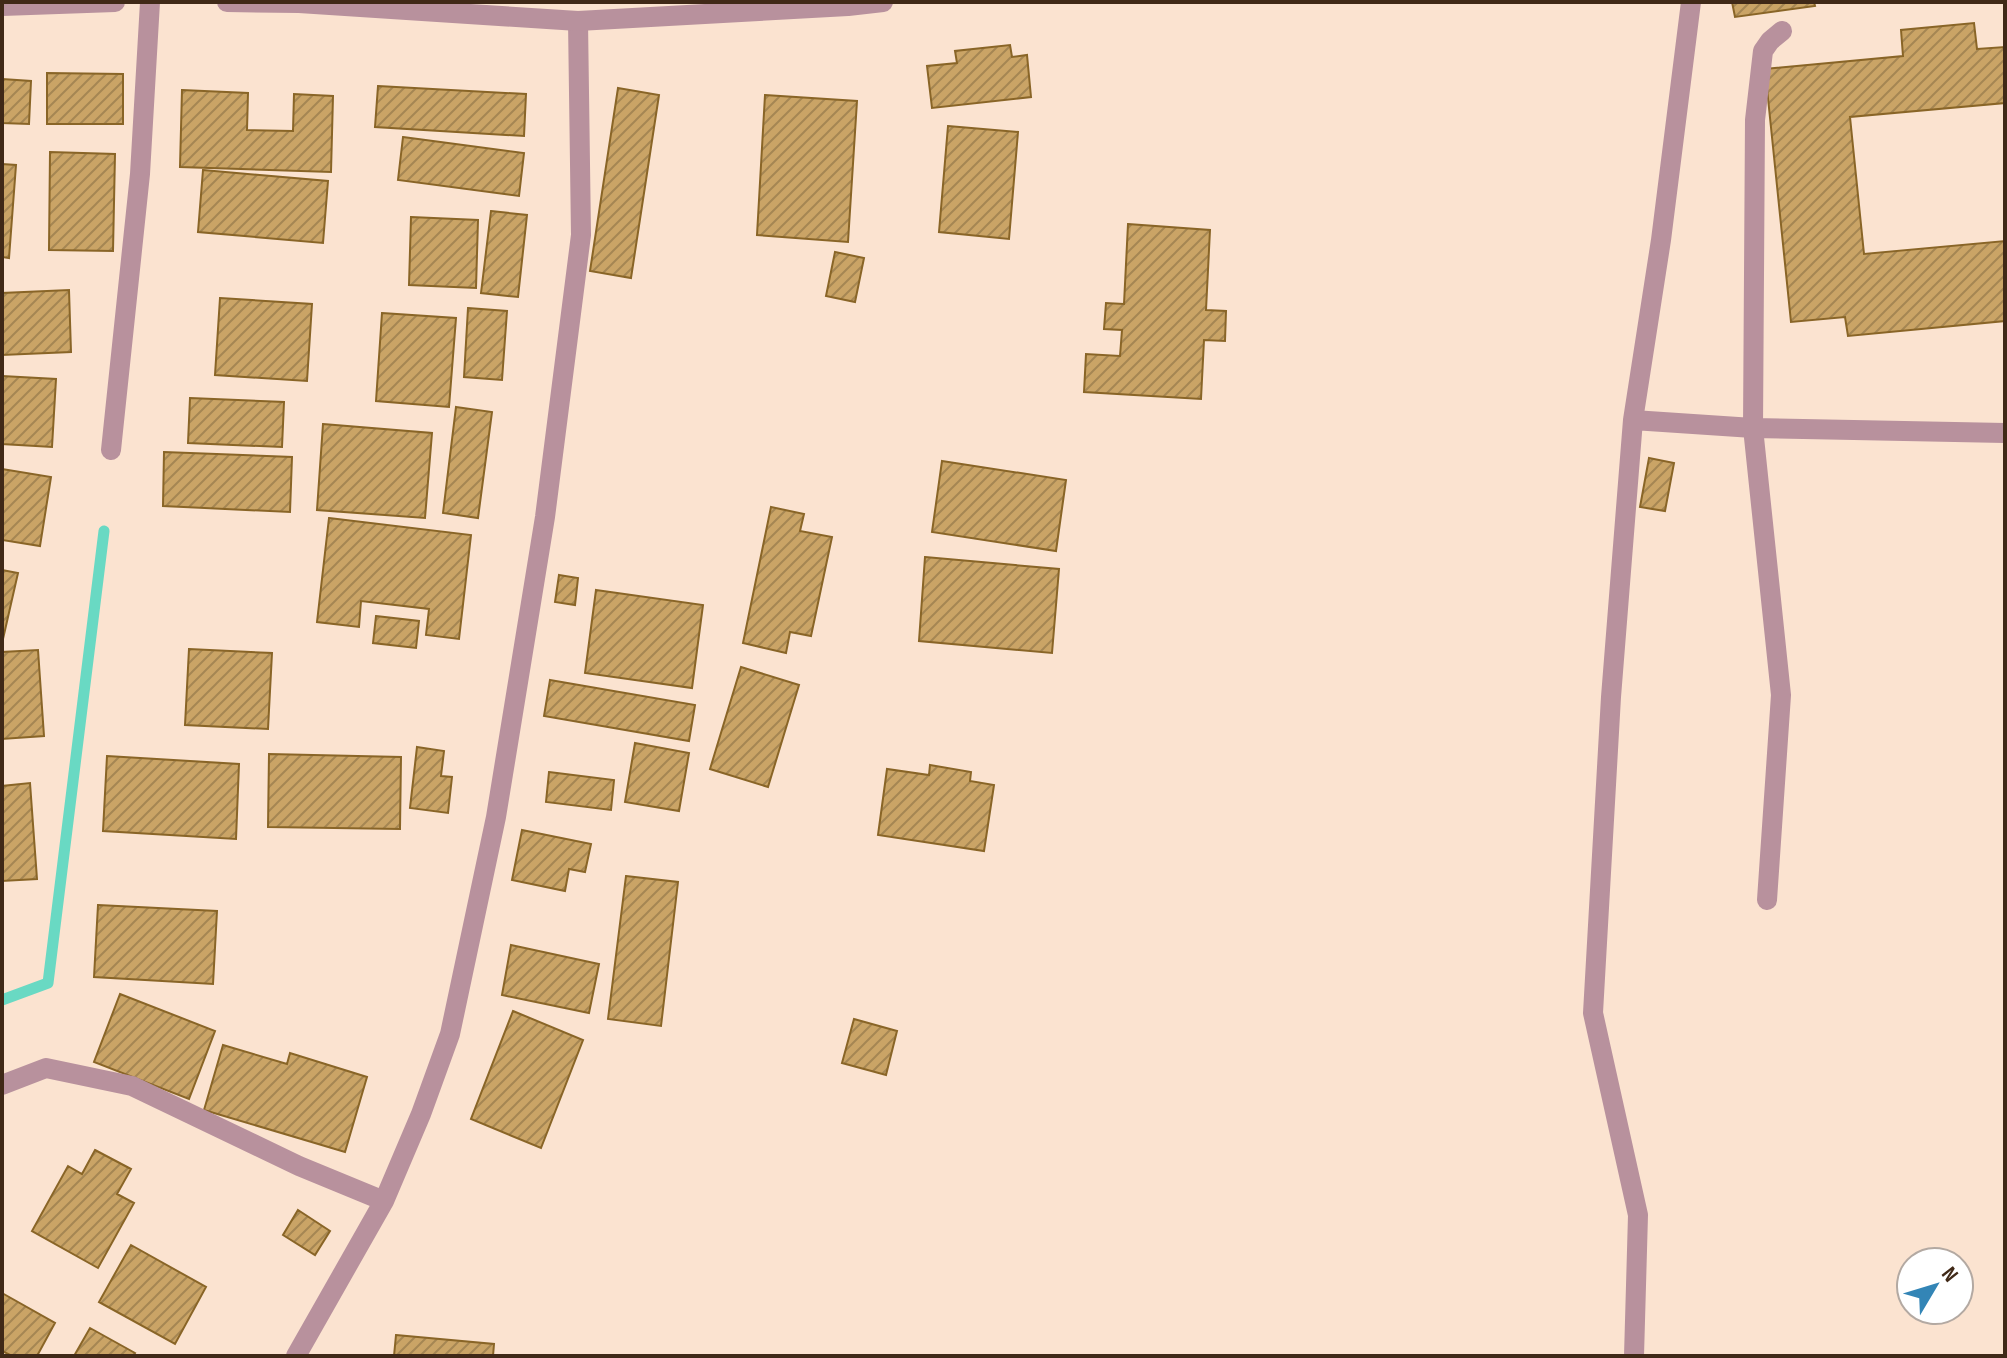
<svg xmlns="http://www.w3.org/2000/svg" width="2007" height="1358" font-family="'Sofia Sans Condensed',sans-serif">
<defs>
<pattern id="building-hatch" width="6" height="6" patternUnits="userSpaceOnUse" patternTransform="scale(2)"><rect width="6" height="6" fill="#caa466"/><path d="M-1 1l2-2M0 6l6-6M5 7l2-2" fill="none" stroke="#a58653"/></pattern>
</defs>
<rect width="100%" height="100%" fill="#fbe3d0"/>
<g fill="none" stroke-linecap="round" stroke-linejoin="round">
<!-- stream -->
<path stroke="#69d9c3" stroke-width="11" d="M2,1000l46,-17 56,-452"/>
</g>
<!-- building -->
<path fill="url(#building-hatch)" stroke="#896527" stroke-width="2" d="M1732,2h82l1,4 -80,11z
M1974,23l3,26 28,-2v56l-155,14 14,137 141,-13v80l-157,15 -3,-19 -54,5 -26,-253 138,-13 -2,-26z
M1010,45l2,12 15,-2 4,42 -99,11 -5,-42 30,-3 -2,-12z
M47,73l76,1v50h-76z
M2,79l29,2 -2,43 -27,-1z
M378,86l148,8 -2,42 -149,-9z
M618,88l41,7 -28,183 -41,-7z
M182,90l66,3 -1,37 46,1 1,-37 39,2 -2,76 -151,-5z
M765,95l92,6 -9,141 -91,-7z
M948,126l70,6 -9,107 -70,-7z
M403,137l121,16 -5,43 -121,-16z
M50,152l65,2 -2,97 -64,-1z
M2,164l14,1 -7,93 -7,-1z
M203,170l125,11 -5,62 -125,-11z
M491,211l36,4 -9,82 -37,-4z
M411,217l67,3 -2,68 -67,-3z
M1128,224l82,6 -4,80 20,1 -1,30 -21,-1 -3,59 -117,-7 2,-38 34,2 2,-26 -18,-1 2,-26 18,1z
M835,252l29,6 -9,44 -29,-6z
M69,290l2,62 -69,3v-62z
M220,298l92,6 -5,77 -92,-6z
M468,308l39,3 -5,69 -38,-3z
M382,313l74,5 -7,89 -73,-6z
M2,376l54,3 -4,68 -50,-3z
M190,398l94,4 -2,45 -94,-4z
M456,407l36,5 -14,106 -35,-5z
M323,424l109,9 -7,85 -108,-8z
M164,452l128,5 -2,55 -127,-6z
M1649,458l25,5 -9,48 -25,-4z
M942,461l124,19 -10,71 -124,-19z
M2,469l49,8 -11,69 -38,-6z
M771,507l33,7 -4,17 32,6 -21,99 -21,-4 -4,21 -43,-10z
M329,518l142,17 -12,104 -33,-4 3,-26 -68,-8 -2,26 -42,-5z
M925,557l134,12 -7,84 -133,-12z
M2,570l16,3 -15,66 -1,-1z
M559,575l19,3 -3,27 -20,-3z
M596,590l107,15 -11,83 -107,-15z
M376,616l43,5 -3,27 -43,-5z
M189,649l83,4 -4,76 -83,-4z
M38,650l6,86 -42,3v-87z
M741,667l58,18 -31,102 -58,-18z
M550,680l145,25 -6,36 -145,-25z
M635,743l54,10 -10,58 -54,-9z
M417,747l27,4 -3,25 11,1 -4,36 -38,-5z
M269,754l132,3 -1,72 -132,-2z
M107,756l132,8 -3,75 -133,-8z
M930,765l41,7 -1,9 24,4 -10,66 -106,-16 9,-66 42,6z
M549,772l65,8 -3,30 -65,-8z
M30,783l7,96 -35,2v-95z
M522,830l69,14 -6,28 -16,-3 -4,22 -53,-11z
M626,876l52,6 -17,144 -53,-7z
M98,905l119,6 -4,73 -119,-7z
M511,945l88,19 -10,49 -87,-18z
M120,994l95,37 -26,68 -95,-37z
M513,1011l70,29 -42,108 -70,-29z
M854,1019l43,12 -11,44 -44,-12z
M223,1045l64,19 3,-11 77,24 -22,75 -141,-42z
M95,1150l36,19 -14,25 17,9 -36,65 -66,-37 36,-65 14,8z
M298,1210l32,21 -15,24 -32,-20z
M131,1245l75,42 -31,57 -76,-42z
M2,1293l53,30 -18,33h-25l-10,-5z
M90,1328l45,25 -2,3h-59z
M396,1335l98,9 -1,12h-99z"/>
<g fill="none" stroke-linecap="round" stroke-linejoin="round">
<!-- minor -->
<path stroke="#b8919d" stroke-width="20" d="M1633,420l120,8 252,5
M111,450l29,-276 10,-172
M1767,900l14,-205 -28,-267 2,-308 8,-69 7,-10 12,-10
M2,1085l44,-17 86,18 167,80 85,35
M296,1356l88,-155 37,-87 29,-80 46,-217 49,-300 36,-282 -3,-214
M1634,1356l4,-141 -45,-202 18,-316 22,-277 28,-180 30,-238"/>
<!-- tertiary -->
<path stroke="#b8919d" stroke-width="20" d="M227,2l72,1 279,18 270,-15 35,-4
M2,6l113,-4"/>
</g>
<!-- border -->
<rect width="2007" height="1358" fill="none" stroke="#402917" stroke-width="8"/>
<!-- north arrow -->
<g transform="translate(1935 1286) rotate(52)"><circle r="38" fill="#ffffff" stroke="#b3a9a2" stroke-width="2"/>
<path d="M0-6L14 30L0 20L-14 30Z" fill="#3385b6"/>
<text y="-12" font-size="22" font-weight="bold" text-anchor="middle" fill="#402917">N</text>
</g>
</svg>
